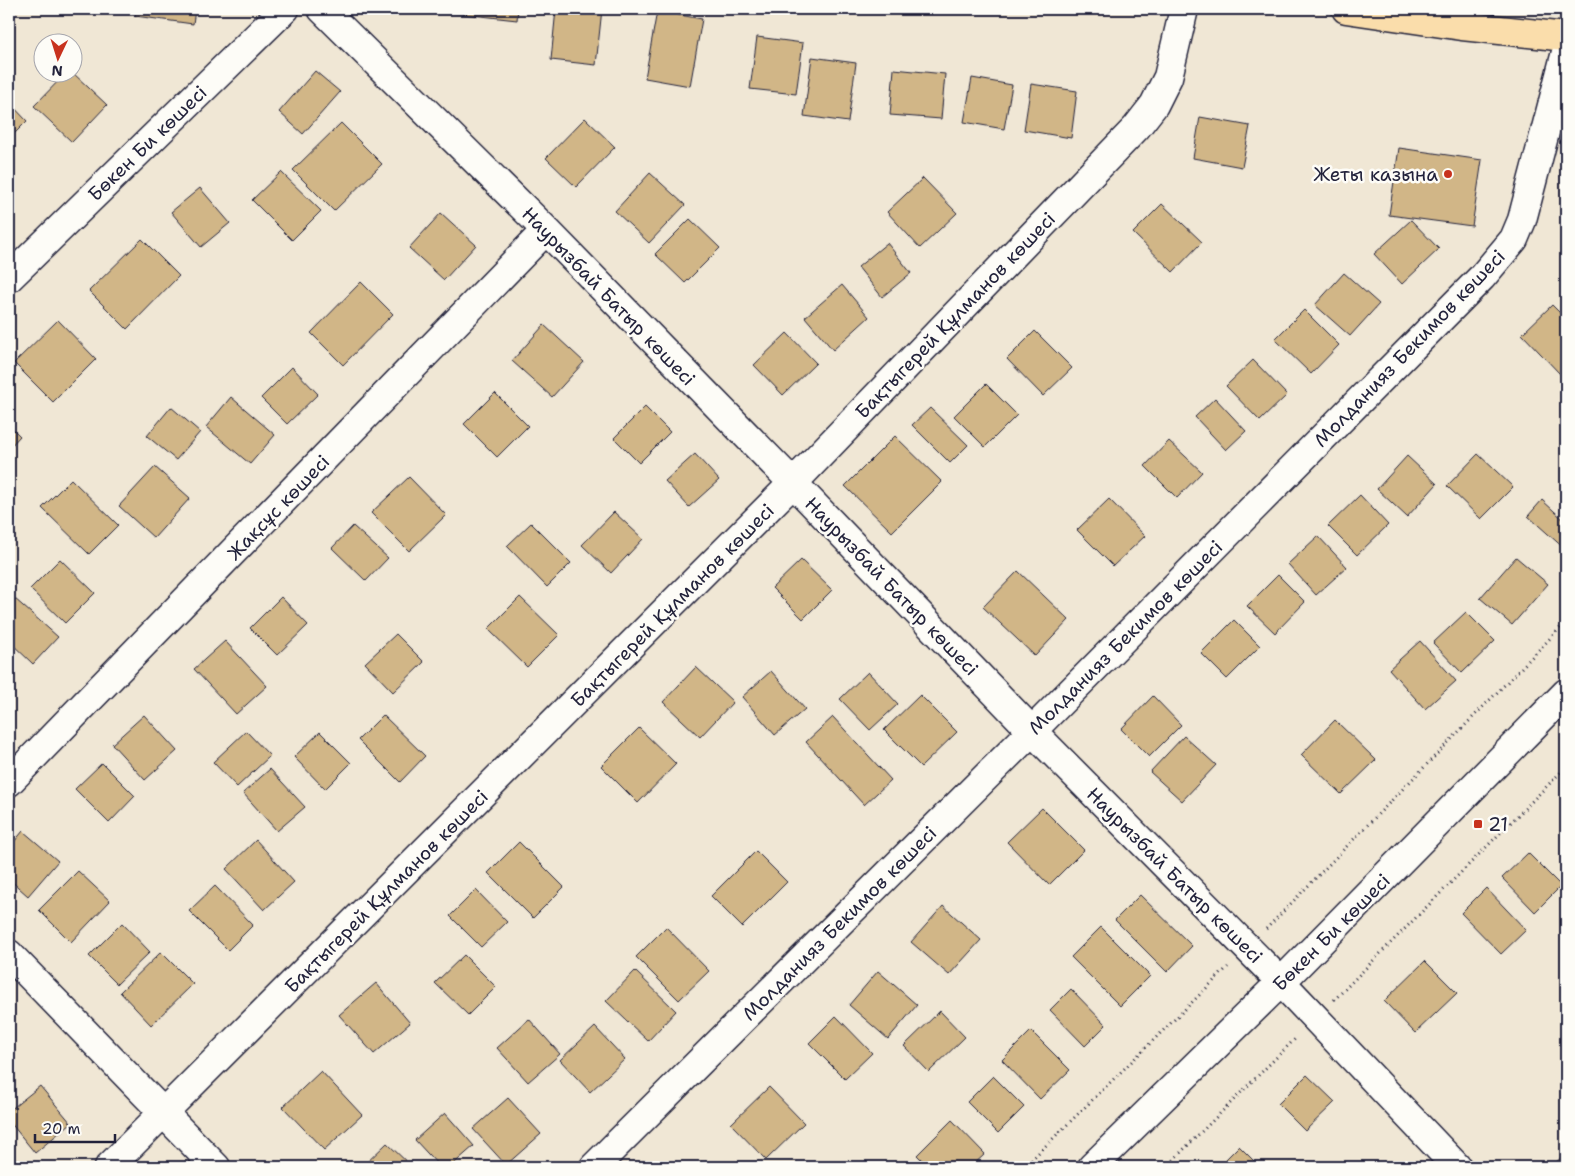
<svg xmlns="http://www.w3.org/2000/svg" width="1575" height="1176" font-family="'Shantell Sans',sans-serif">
<rect width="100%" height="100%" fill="#f0e7d5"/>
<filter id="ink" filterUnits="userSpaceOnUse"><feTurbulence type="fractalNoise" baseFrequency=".02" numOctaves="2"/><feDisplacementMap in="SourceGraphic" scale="10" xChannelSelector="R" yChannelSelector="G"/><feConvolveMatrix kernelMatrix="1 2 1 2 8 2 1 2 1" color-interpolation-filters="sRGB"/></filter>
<g filter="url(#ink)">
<!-- building -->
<path fill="#d1b687" stroke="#22223b" d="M136,9h59l-2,15 -58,-8z
M445,9h73l-1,11 -72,-8z
M556,9h46l-6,56 -45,-5z
M657,11l45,8 -12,67 -45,-8z
M757,37l46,6 -7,51 -46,-5z
M812,57l44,6 -8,59 -44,-6z
M894,69l51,5 -4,45 -51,-4z
M315,71l25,21 -37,42 -24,-22z
M67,72h5l35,33 -35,37 -38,-36z
M972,78l40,7 -8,44 -40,-7z
M1031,84l46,7 -6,47 -47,-8z
M9,102l18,19 -18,18z
M1200,117l50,9 -8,41 -49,-9z
M585,118l30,29 -39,40 -30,-29z
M341,123l41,41 -48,47 -41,-41z
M1399,148l83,12 -10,66 -83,-11z
M281,172l40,39 -29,29 -40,-40z
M650,173l35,32 -36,38 -34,-32z
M923,178l34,35 -37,35 -33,-36z
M200,188l30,35 -29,24 -30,-35z
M1162,204l40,38 -29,30 -40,-39z
M441,213l35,32 -32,35 -35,-32z
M690,219l30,29 -35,35 -30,-29z
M1411,220l28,29 -37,35 -28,-30z
M142,239l37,37 -52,53 -38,-38z
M887,243l24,30 -29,24 -24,-30z
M1344,273l35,31 -29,32 -35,-31z
M361,282l32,32 -50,51 -32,-32z
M842,285l27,32 -36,33 -28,-33z
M1552,305l14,14v49l-6,6 -38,-40z
M1304,310l35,35 -28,29 -36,-35z
M58,320l38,39 -43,43 -39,-39z
M544,325l40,37 -32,35 -40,-36z
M1035,331l37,37 -29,28 -36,-37z
M787,333l29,30 -33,32 -29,-30z
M1253,360l34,35 -27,26 -34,-35z
M292,367l26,27 -31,30 -26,-26z
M986,384l31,31 -32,32 -31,-31z
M495,393l33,33 -31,31 -33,-33z
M231,397l44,38 -25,29 -44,-37z
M1215,398l31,33 -20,19 -31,-33z
M171,407l29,25 -24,28 -29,-24z
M645,407l25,25 -31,31 -25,-25z
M930,408l38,37 -18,18 -38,-38z
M9,425l11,11 -11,12z
M895,436l47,46 -50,50 -47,-46z
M1169,441l33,31 -25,26 -32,-32z
M695,454l24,26 -30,27 -24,-26z
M1478,454l35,33 -32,32 -34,-33z
M1407,456l30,28 -30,33 -30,-28z
M155,467l35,31 -36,40 -35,-32z
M409,477l37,38 -37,36 -38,-38z
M71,479l47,46 -29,29 -47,-46z
M1360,495l28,30 -31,30 -29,-29z
M1109,499l36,37 -32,30 -36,-36z
M1542,500l24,22v28l-38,-34z
M614,512l29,27 -32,34 -29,-28z
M531,523l40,40 -24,24 -40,-41z
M353,526l35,32 -22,23 -34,-33z
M1318,536l29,31 -31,28 -28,-31z
M1516,557l32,27 -36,41 -32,-27z
M60,559l35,34 -30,30 -35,-34z
M801,560l31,30 -29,29 -31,-31z
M1018,571l51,49 -34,36 -52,-49z
M1278,575l27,27 -30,31 -28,-27z
M281,597l27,28 -31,30 -27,-27z
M520,597l39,38 -32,32 -39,-38z
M14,598l44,39 -25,27 -24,-23v-37z
M1466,612l29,29 -33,32 -29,-30z
M1234,620l26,26 -33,33 -26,-26z
M396,634l28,28 -31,30 -28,-29z
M225,641l42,45 -31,28 -42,-45z
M1420,641l36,40 -31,28 -36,-40z
M696,667l37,35 -33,35 -37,-35z
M771,671l34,38 -30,26 -33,-38z
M868,672l30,32 -28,26 -30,-31z
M920,695l37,37 -36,35 -37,-37z
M1153,696l28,29 -32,32 -28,-28z
M144,715l33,36 -32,29 -33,-36z
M383,715l42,41 -25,26 -42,-42z
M833,717l58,63 -27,25 -58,-63z
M1335,720l41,40 -35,34 -40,-39z
M639,728l37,36 -38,39 -37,-37z
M246,731l24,25 -33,31 -24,-25z
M320,732l31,31 -26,26 -31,-32z
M1184,736l32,29 -34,36 -32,-29z
M102,763l33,33 -26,27 -34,-34z
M270,769l35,38 -28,24 -34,-38z
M1042,808l42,42 -35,35 -42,-43z
M23,831l35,30 -30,35 -19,-17v-31z
M256,840l38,42 -30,28 -38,-41z
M519,842l45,45 -31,31 -45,-45z
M756,851l31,31 -45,45 -31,-31z
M1528,853l33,33 -26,26 -33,-34z
M78,871l32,30 -39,41 -32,-32z
M215,886l38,39 -25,25 -39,-39z
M1486,888l40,42 -25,24 -40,-41z
M476,890l31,32 -26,25 -31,-31z
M1140,895l52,51 -25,26 -52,-52z
M943,906l38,34 -32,35 -38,-33z
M122,923l28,29 -33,32 -28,-28z
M666,927l43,44 -30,29 -43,-43z
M1101,927l49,49 -30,30 -49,-49z
M161,952l32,32 -42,41 -31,-33z
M464,955l32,32 -28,28 -33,-32z
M1425,961l32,32 -42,40 -31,-32z
M635,971l41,40 -28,30 -42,-40z
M878,971l39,34 -29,34 -39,-34z
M376,983l34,40 -36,31 -35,-39z
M1071,989l35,36 -21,21 -35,-36z
M940,1011l25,26 -36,35 -25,-26z
M836,1016l36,37 -27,26 -36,-36z
M529,1019l31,35 -32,28 -31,-34z
M595,1027l30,32 -35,33 -30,-32z
M1031,1031l39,39 -30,29 -38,-39z
M321,1071l41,44 -38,35 -41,-43z
M1307,1075l28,27 -30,29 -27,-27z
M993,1076l31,31 -26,26 -31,-31z
M40,1086l31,37 -36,30 -26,-32v-10z
M769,1087l35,36 -38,37 -35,-36z
M508,1098l33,36 -35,31 -33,-36z
M445,1113l29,33 -24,21h-10l-25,-27z
M952,1120l33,34 -14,13h-42l-12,-12z
M387,1143l25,24h-50z
M1239,1146l21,21h-42z
M1566,1153v14h-15z"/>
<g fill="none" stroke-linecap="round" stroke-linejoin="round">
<defs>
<path id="minor" d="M322,9l224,221 247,253 239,248 249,251 176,185
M9,278l276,-269
M9,782l537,-552
M9,954l207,213
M109,1167l684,-684 343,-355 18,-23 14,-28 16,-68
M594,1167l438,-436 450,-454 32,-38 8,-19 44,-168
M1092,1167l189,-185 285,-289"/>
<path id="major" d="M1346,9l116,17 104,11"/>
</defs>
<!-- minor casing -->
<use href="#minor" stroke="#22223b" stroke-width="31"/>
<!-- major casing -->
<use href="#major" stroke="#22223b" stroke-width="31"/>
<!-- path -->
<path stroke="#22223b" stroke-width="3" stroke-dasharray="1 4" stroke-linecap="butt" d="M1266,929l300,-307
M1334,1000l232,-233
M1024,1167l204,-200
M1166,1167l131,-130"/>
<!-- minor -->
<use href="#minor" stroke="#fdfcf7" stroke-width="28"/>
<!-- major -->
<use href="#major" stroke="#faddab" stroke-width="28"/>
</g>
</g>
<!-- markers -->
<g fill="#c8321e" stroke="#fdfcf7" stroke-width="2">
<circle cx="1448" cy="174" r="5"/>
<rect x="1473" y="819" width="10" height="10" rx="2.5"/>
</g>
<g text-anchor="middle" stroke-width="5" stroke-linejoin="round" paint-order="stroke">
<!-- street labels -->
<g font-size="19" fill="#22223b" stroke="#fdfcf7">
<text transform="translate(147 143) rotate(-44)" y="7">Бөкен Би көшесі</text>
<text transform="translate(609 296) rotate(46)" y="7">Наурызбай Батыр көшесі</text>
<text transform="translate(955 315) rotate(-46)" y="7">Бақтыгерей Құлманов көшесі</text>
<text transform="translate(1409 348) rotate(-46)" y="7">Молданияз Бекимов көшесі</text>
<text transform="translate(278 507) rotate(-46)" y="7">Жақсұс көшесі</text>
<text transform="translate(892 586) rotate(46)" y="7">Наурызбай Батыр көшесі</text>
<text transform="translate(672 605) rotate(-45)" y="7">Бақтыгерей Құлманов көшесі</text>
<text transform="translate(1125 637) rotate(-45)" y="7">Молданияз Бекимов көшесі</text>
<text transform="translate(1175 875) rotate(45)" y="7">Наурызбай Батыр көшесі</text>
<text transform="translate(386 891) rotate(-45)" y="7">Бақтыгерей Құлманов көшесі</text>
<text transform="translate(839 923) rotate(-45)" y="7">Молданияз Бекимов көшесі</text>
<text transform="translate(1331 932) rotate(-45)" y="7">Бөкен Би көшесі</text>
</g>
<!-- poi labels -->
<g font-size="19" fill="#22223b" stroke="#fdfcf7" text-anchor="end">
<text x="1438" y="181">Жеты казына</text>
<text x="1488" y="831" text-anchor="start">21</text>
</g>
</g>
<!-- margin -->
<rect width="1575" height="1176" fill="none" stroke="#fdfcf7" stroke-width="30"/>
<rect x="15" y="15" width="1545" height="1146" fill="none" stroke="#22223b" stroke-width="2" filter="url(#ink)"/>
<!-- north arrow -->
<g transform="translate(58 58) rotate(184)"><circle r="24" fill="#fdfcf7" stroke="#a5a5ac"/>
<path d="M0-4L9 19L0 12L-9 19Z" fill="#c8321e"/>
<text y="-8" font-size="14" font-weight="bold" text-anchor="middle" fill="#22223b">N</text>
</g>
<!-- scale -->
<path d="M35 1134v8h80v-8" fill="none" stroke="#22223b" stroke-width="2.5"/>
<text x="42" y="1134" font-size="15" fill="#22223b" stroke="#fdfcf7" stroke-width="4" paint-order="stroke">20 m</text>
</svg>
